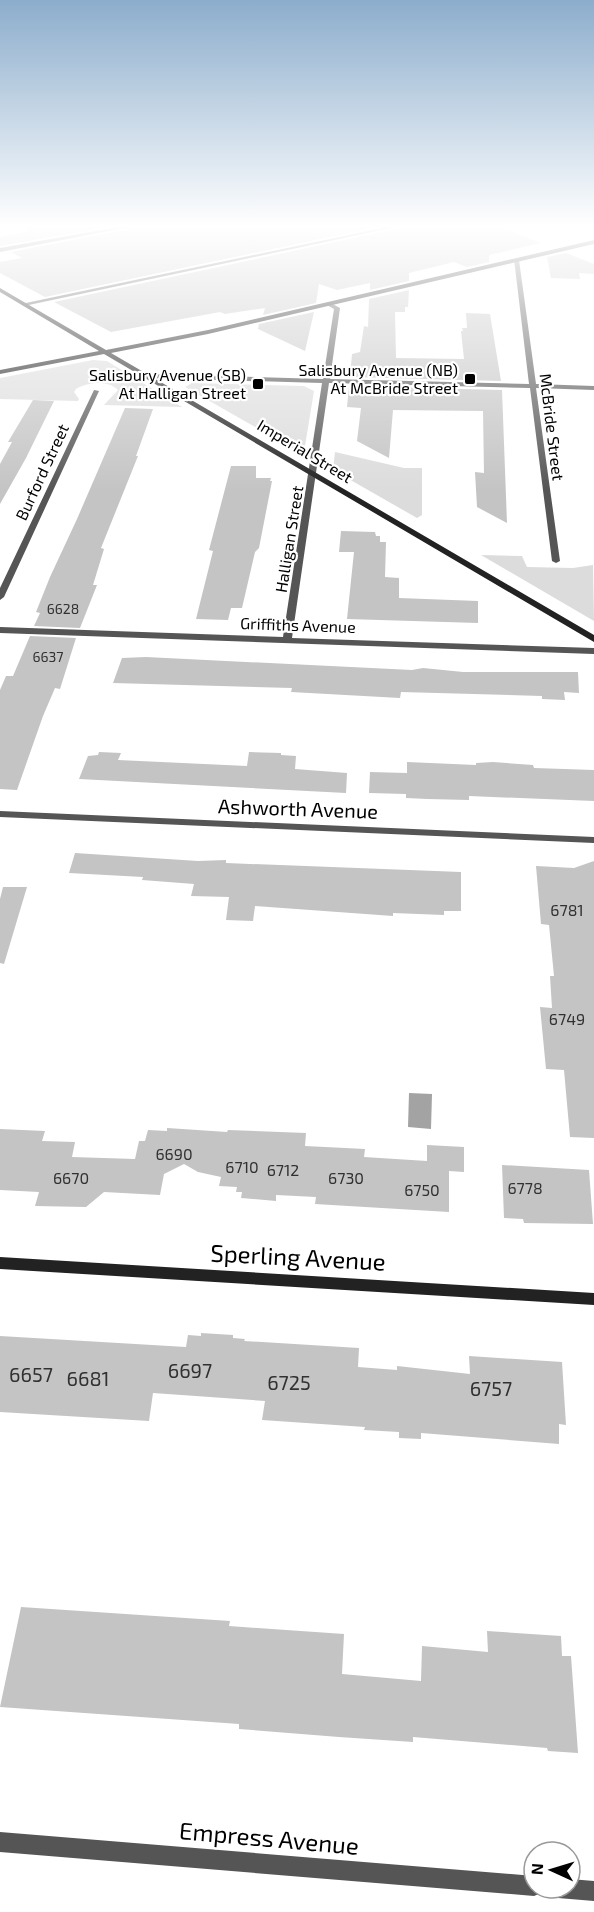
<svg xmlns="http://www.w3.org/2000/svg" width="594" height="1912" font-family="'Exo 2',sans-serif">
<rect width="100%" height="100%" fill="#fff"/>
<!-- green -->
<path fill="#dcdcdc" d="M93,360l14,1 75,46 -78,-2 14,-15c-10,-10 -30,-8 -42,-1l-2,3 5,7 -1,2 -78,-2v-21z
M192,383l112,3 10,5 -10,61h-5l-114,-65z
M335,452l69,16h18v47l-5,3 -84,-48z
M481,555l41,1 5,11 46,1 20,-3 1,56z"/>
<!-- water -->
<path fill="#a3a3a3" d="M409,1093l23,1 -1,35 -23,-2z"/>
<!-- building -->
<path fill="#c4c4c4" d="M17,224h107l-124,22v-9l30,-6z
M147,224h244l-346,73 -45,-24v-11l22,-4 -11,-6 134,-26z
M412,224h80l49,19 -52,12v7l-22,5 -13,-5 -45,11v8l-39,9v-7l-33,7 -18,-6 -3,19 -53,12 2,-7 -40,6 -5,-2 -109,20 -57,-30 356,-76z
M566,253l28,11v10l-15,-1 1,6 -29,-1 -4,-21z
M409,290l-1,17h-3v5h-10l1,46 68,1 -3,-28h2l-1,-3h5l-1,-15 24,1 11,67 -151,-4 2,-23 8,-2 4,-26 4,1 1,-28z
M314,312l-9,39 -47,-22 1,-5z
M349,386l153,4 5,133 -30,-16 -2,-35 9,1 -1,-62 -90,-1 -4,48 -32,-17 4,-33 -14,-1z
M33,400l21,1 -28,57 -26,46v-40l12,-22h-4z
M125,408l28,1 -17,47h2l-37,92 3,1 -11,36h4l-17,43 -46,-2 6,-13 -4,-1 14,-35 27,-58z
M231,466h25v12h15l-1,3h2l-13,67 -4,4 -13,56h-11l-3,12 -32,-1 17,-68 -4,-1z
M341,531l34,1 1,4h4v6h6l-1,35 14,1v20l79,3v22l-131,-4 7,-67h-15z
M30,636l46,2 -16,51 -5,-1 -12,28 -26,74 -17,-1v-99l6,-14h7z
M146,657l266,13 11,-2 40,4h115l1,21 -15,-1 1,8 -23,-1v-3l-141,-4 -1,6 -109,-6 1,-4 -179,-5 9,-25z
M99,752l22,1 -3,7 129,6 2,-14 32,1v2l15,1 -1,13 52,4 -1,20 -267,-14 9,-23 10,-1z
M407,762l69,3v-2l17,-1 40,3 1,3 60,2v31l-125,-5v4l-41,-1 -22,-1v-4l-37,-1 1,-21 37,1z
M75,853l123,8 28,-1v3l235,9v39h-17v4l-51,-2v3l-138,-10 -2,15 -27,-1 3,-23 -38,-1 3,-12 -52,-4 1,-3 -74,-4z
M594,861v277l-24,-1 -6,-67 -18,-1 -6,-62 12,1 -2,-32h4l-5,-51 -8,-1 -5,-58 38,2z
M3,887h24l-23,77 -4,-1v-64z
M167,1128l60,4 1,-2 78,3 -1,13 60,3 -1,8 63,4v-16l37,2v25l-15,-1v41l-134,-8 1,-7 -40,-2v6l-35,-3 1,-6h-6l1,-5 -18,-1 2,-9 -23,-5 -14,-8 -20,10 -4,21 -56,-3 -18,15 -51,-1 4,-14 -39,-2v-61l45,2 -3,10 33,1 -3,15 63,2 4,-18h6l3,-11 19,1z
M502,1165l87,5 4,54 -69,-1 -1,-4 -19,-1z
M201,1333l32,2v3l12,1 -1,2 115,7 -1,19 39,3v-4l73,8 -1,-18 93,6 4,63 -7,-1v20l-138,-11v6l-22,-1v-6l-35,-2 1,-3 -103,-7 3,-19 -112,-8 -4,28 -149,-9v-76l186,11 2,-12 13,1z
M21,1607l209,14 -1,5 115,8 -2,40 79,7 1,-35 66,6 -1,-21 74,5 1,20h9l7,97 -30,-2 -1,-3 -134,-11v5l-74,-5 -100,-8v-5l-239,-17z"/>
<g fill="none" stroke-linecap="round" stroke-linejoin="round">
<!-- street -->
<path fill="#555" fill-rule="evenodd" d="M135,224h10l-145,28v-4z
M401,224h9l-386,82 -3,-2z
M514,259l5,1 17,124 58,2v4l-58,-2 24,173 -4,2 -4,-2 -22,-173 -201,-5 -37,255 302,10v6l-594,-21v-6l283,10 39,-254 -176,-5 -3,-2 3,-2 177,5 11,-70 -7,-4 2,-3 11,6 -10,71 199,5z
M94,390l5,1 -95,206 -4,3v-12z
M0,811l594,26v6l-594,-26z
M0,1832l534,44v12h9l-2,5 -7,3 -534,-44z
M570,1879l24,2v20l-36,-3 -7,-3 -3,-7h22z"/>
<!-- secondary -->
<path fill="#222" fill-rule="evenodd" d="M594,240v4l-386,90 -97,19 483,282v7l-490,-288 -104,20v-4l99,-19 -99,-59v-4l106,62 102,-20z
M0,1257l594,36v12l-594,-36z"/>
</g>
<!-- sky -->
<linearGradient id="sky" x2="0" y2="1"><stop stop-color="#8cadcc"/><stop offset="0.46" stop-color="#fff"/><stop offset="1" stop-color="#fff" stop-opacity="0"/></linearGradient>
<rect width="594" height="491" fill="url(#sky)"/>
<!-- markers -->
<g fill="#000" stroke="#fff" stroke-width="2">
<rect x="464" y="373" width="12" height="12" rx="3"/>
<rect x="252" y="378" width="12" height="12" rx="3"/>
</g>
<g text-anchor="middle" stroke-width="4.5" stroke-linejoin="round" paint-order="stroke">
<!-- far-number labels -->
<g font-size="14" fill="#313131">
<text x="63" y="614">6628</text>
<text x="48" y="662">6637</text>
</g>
<!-- far-poi labels -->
<g font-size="16" fill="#000" stroke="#fff" text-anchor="end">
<text x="458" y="376">Salisbury Avenue (NB)<tspan x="458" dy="18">At McBride Street</tspan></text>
<text x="246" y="381">Salisbury Avenue (SB)<tspan x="246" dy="18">At Halligan Street</tspan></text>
</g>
<!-- far-street labels -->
<g font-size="16" fill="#000" stroke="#fff">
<text transform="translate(552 427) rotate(83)" y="6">McBride Street</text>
<text transform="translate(305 451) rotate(31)" y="6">Imperial Street</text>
<text transform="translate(42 472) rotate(-65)" y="6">Burford Street</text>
<text transform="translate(289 539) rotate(-81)" y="6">Halligan Street</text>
<text transform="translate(298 625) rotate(2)" y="6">Griffiths Avenue</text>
</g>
<!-- number labels -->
<g font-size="16" fill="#313131">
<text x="567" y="916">6781</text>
<text x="567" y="1025">6749</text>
<text x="174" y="1160">6690</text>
<text x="242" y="1173">6710</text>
<text x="283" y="1176">6712</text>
<text x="71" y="1184">6670</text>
<text x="346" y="1184">6730</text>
<text x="525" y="1194">6778</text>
<text x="422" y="1196">6750</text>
</g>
<!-- street labels -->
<g font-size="20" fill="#000" stroke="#fff">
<text transform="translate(298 809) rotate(2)" y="7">Ashworth Avenue</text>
</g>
<!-- near-number labels -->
<g font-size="20" fill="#313131">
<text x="190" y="1378">6697</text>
<text x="31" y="1382">6657</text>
<text x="88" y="1386">6681</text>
<text x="289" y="1390">6725</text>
<text x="491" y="1396">6757</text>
</g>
<!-- near-street labels -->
<g font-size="24" fill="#000" stroke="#fff">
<text transform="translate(298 1258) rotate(3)" y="8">Sperling Avenue</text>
<text transform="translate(269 1839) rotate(5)" y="8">Empress Avenue</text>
</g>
</g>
<!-- north arrow -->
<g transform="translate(552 1870) rotate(274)"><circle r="28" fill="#ffffff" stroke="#999999" stroke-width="1.5"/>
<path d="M0-4.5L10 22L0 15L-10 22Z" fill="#000000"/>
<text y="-9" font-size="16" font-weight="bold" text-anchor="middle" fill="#000000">N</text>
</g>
</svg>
